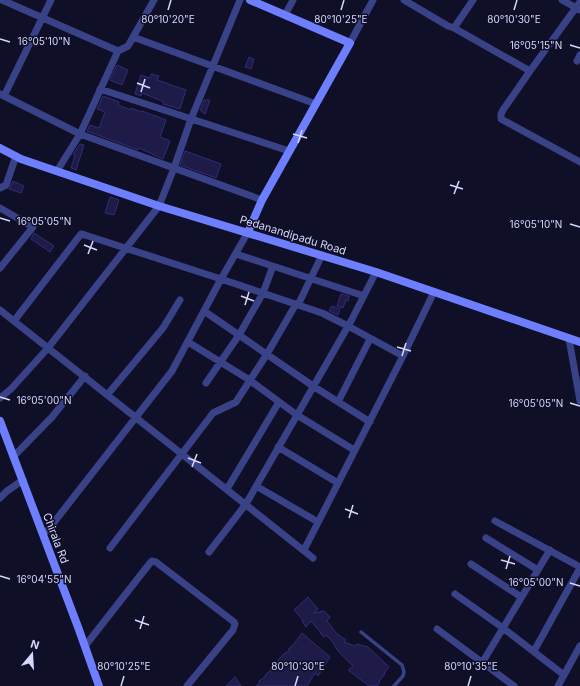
<svg xmlns="http://www.w3.org/2000/svg" width="580" height="686" font-family="Inter,sans-serif">
<rect width="100%" height="100%" fill="#100f28"/>
<!-- building -->
<path fill="#1e1b49" stroke="#312c75" d="M249,57l5,2 -3,10 -6,-2z
M117,65l11,5 -6,15 -12,-5z
M151,74l8,2 -2,4 29,10 -6,19 -17,-5 1,-2 -22,-9 -1,3 -6,-2 6,-19 9,3z
M103,96l16,6 -1,3 13,5v-2l11,4v-1l24,9 -6,17 10,4 -7,18 -24,-11 -1,2 -51,-19 3,-6 9,3 6,-16 -8,-3z
M204,100h6l-5,14 -5,-4z
M80,144l4,1 -8,25 -5,-2 4,-13 -2,-1z
M185,151l36,13 -5,14 -36,-13z
M13,181l11,5 -3,7 -12,-4z
M110,197l9,3 -5,15 -9,-2z
M34,233l20,13 -4,6 -19,-13z
M341,294l8,2 -1,5 -2,-1 -3,8 -6,-2z
M332,306l8,3 -2,6 -9,-4z
M308,597l10,12 -4,4 10,-2 6,6 -3,4 10,13 9,6 -2,2 11,4 2,-2 11,3 21,20 -5,6 1,1 -6,7 1,1 -3,4h-8l-21,-16 5,-4 -15,-15 -6,-10 -6,-6 -2,2 -3,-3v-1l-10,-12 -5,6 -4,-6 1,-1 -9,-10z
M302,633l28,24 -12,19 -3,-3 -8,13h-51l4,-4 -1,-1 7,-5 -1,-1 6,-5 -1,-2 15,-15 5,-2 -2,-2 5,-4z
M235,677l6,9h-15z"/>
<g fill="none" stroke-linecap="round" stroke-linejoin="round">
<!-- lane -->
<path stroke="#394187" stroke-width="3.5" d="M361,632l41,33 2,7 -1,4 -9,10"/>
<!-- street -->
<path stroke="#394187" stroke-width="7" d="M2,0l116,51
M404,0l44,26 6,2 76,43 -27,39 -2,4v5l79,43
M562,0l18,10
M285,15l8,-15
M454,28l19,-28
M133,37l183,67
M350,43l23,-43
M577,61l3,-6
M530,71l50,-69
M100,89l189,62
M0,94l80,40 182,66
M4,96l47,-96
M57,171l23,-37 38,-83 10,-5 26,-46
M0,188l6,-3 10,-29
M0,208l33,19 -33,41
M236,254l128,42
M298,305l24,-50
M0,310l313,248
M204,311l109,75 57,36
M14,321l67,-87 4,1 136,44 101,34 26,13 55,30
M569,339l11,62
M188,342l60,37 49,36 57,35
M206,383l33,-48 24,-42 10,-27
M108,394l55,-66 17,-28
M0,398l11,-9 37,-41 111,-142 15,-38 17,-49 49,-119
M338,402l32,-63
M278,447l60,36
M14,456l38,-39 33,-41
M256,486l62,36
M227,489l52,-87
M0,498l7,-7 16,-11
M495,521l85,46
M43,533l5,-3 124,-159 49,-92 27,-47
M486,538l52,32
M110,548l103,-135 23,-11 31,-48 29,-50
M304,550l99,-194 31,-64
M209,552l37,-48 105,-183 25,-49
M471,564l50,33
M455,594l48,34 61,47
M437,629l77,57
M85,646l65,-83 2,-2 4,1 78,60 1,2 -2,6 -46,56
M534,651l46,-83
M482,663l68,-113
M558,686l22,-40"/>
<!-- secondary -->
<path stroke="#6d7eff" stroke-width="8" d="M0,148l21,11 138,47 217,66 204,70
M248,232l14,-32 88,-157 -100,-43
M0,421l78,206 21,59"/>
</g>
<!-- ticks -->
<path fill="none" stroke="#d6d7ff" stroke-width="1.5" d="M168,10l3,-10M341,10l3,-10M514,10l3,-10M0,39l10,3M570,45l10,3M137,83l13,5M141,92l4,-13M293,134l14,4M298,143l4,-13M450,185l13,4M454,194l5,-13M0,218l10,3M570,224l10,3M84,245l13,5M88,254l5,-13M241,296l13,5M245,305l4,-13M397,347l14,4M402,356l4,-13M0,397l10,3M570,403l10,3M188,458l13,5M192,467l5,-13M345,509l13,5M349,518l4,-13M501,560l14,4M506,569l4,-13M0,576l10,3M570,583l10,3M135,620l14,5M140,629l4,-13M121,686l3,-10M295,686l3,-10M468,686l3,-10"/>
<g text-anchor="middle" stroke-width="3" stroke-linejoin="round" paint-order="stroke">
<!-- street labels -->
<g font-size="11" fill="#d6d7ff" stroke="#100f28">
<text transform="translate(293 235) rotate(17)" y="4">Pedanandipadu Road</text>
<text transform="translate(56 538) rotate(69)" y="4">Chirala Rd</text>
</g>
</g>
<g font-size="10" text-anchor="middle" fill="#d6d7ff" stroke="#100f28" stroke-width="3" stroke-linejoin="round" paint-order="stroke">
<text x="168" y="23">80°10'20"E</text>
<text x="341" y="23">80°10'25"E</text>
<text x="514" y="23">80°10'30"E</text>
<text x="44" y="45">16°05'10"N</text>
<text x="536" y="49">16°05'15"N</text>
<text x="44" y="225">16°05'05"N</text>
<text x="536" y="228">16°05'10"N</text>
<text x="44" y="404">16°05'00"N</text>
<text x="536" y="407">16°05'05"N</text>
<text x="44" y="583">16°04'55"N</text>
<text x="536" y="586">16°05'00"N</text>
<text x="124" y="670">80°10'25"E</text>
<text x="298" y="670">80°10'30"E</text>
<text x="471" y="670">80°10'35"E</text>
</g>
<!-- north arrow -->
<g transform="translate(32 654) rotate(18)" stroke="#100f28" stroke-width="3" paint-order="stroke">
<path d="M0-3L7 15L0 10L-7 15Z" fill="#d6d7ff"/>
<text y="-6" font-size="11" font-weight="bold" text-anchor="middle" fill="#d6d7ff">N</text>
</g>
</svg>
